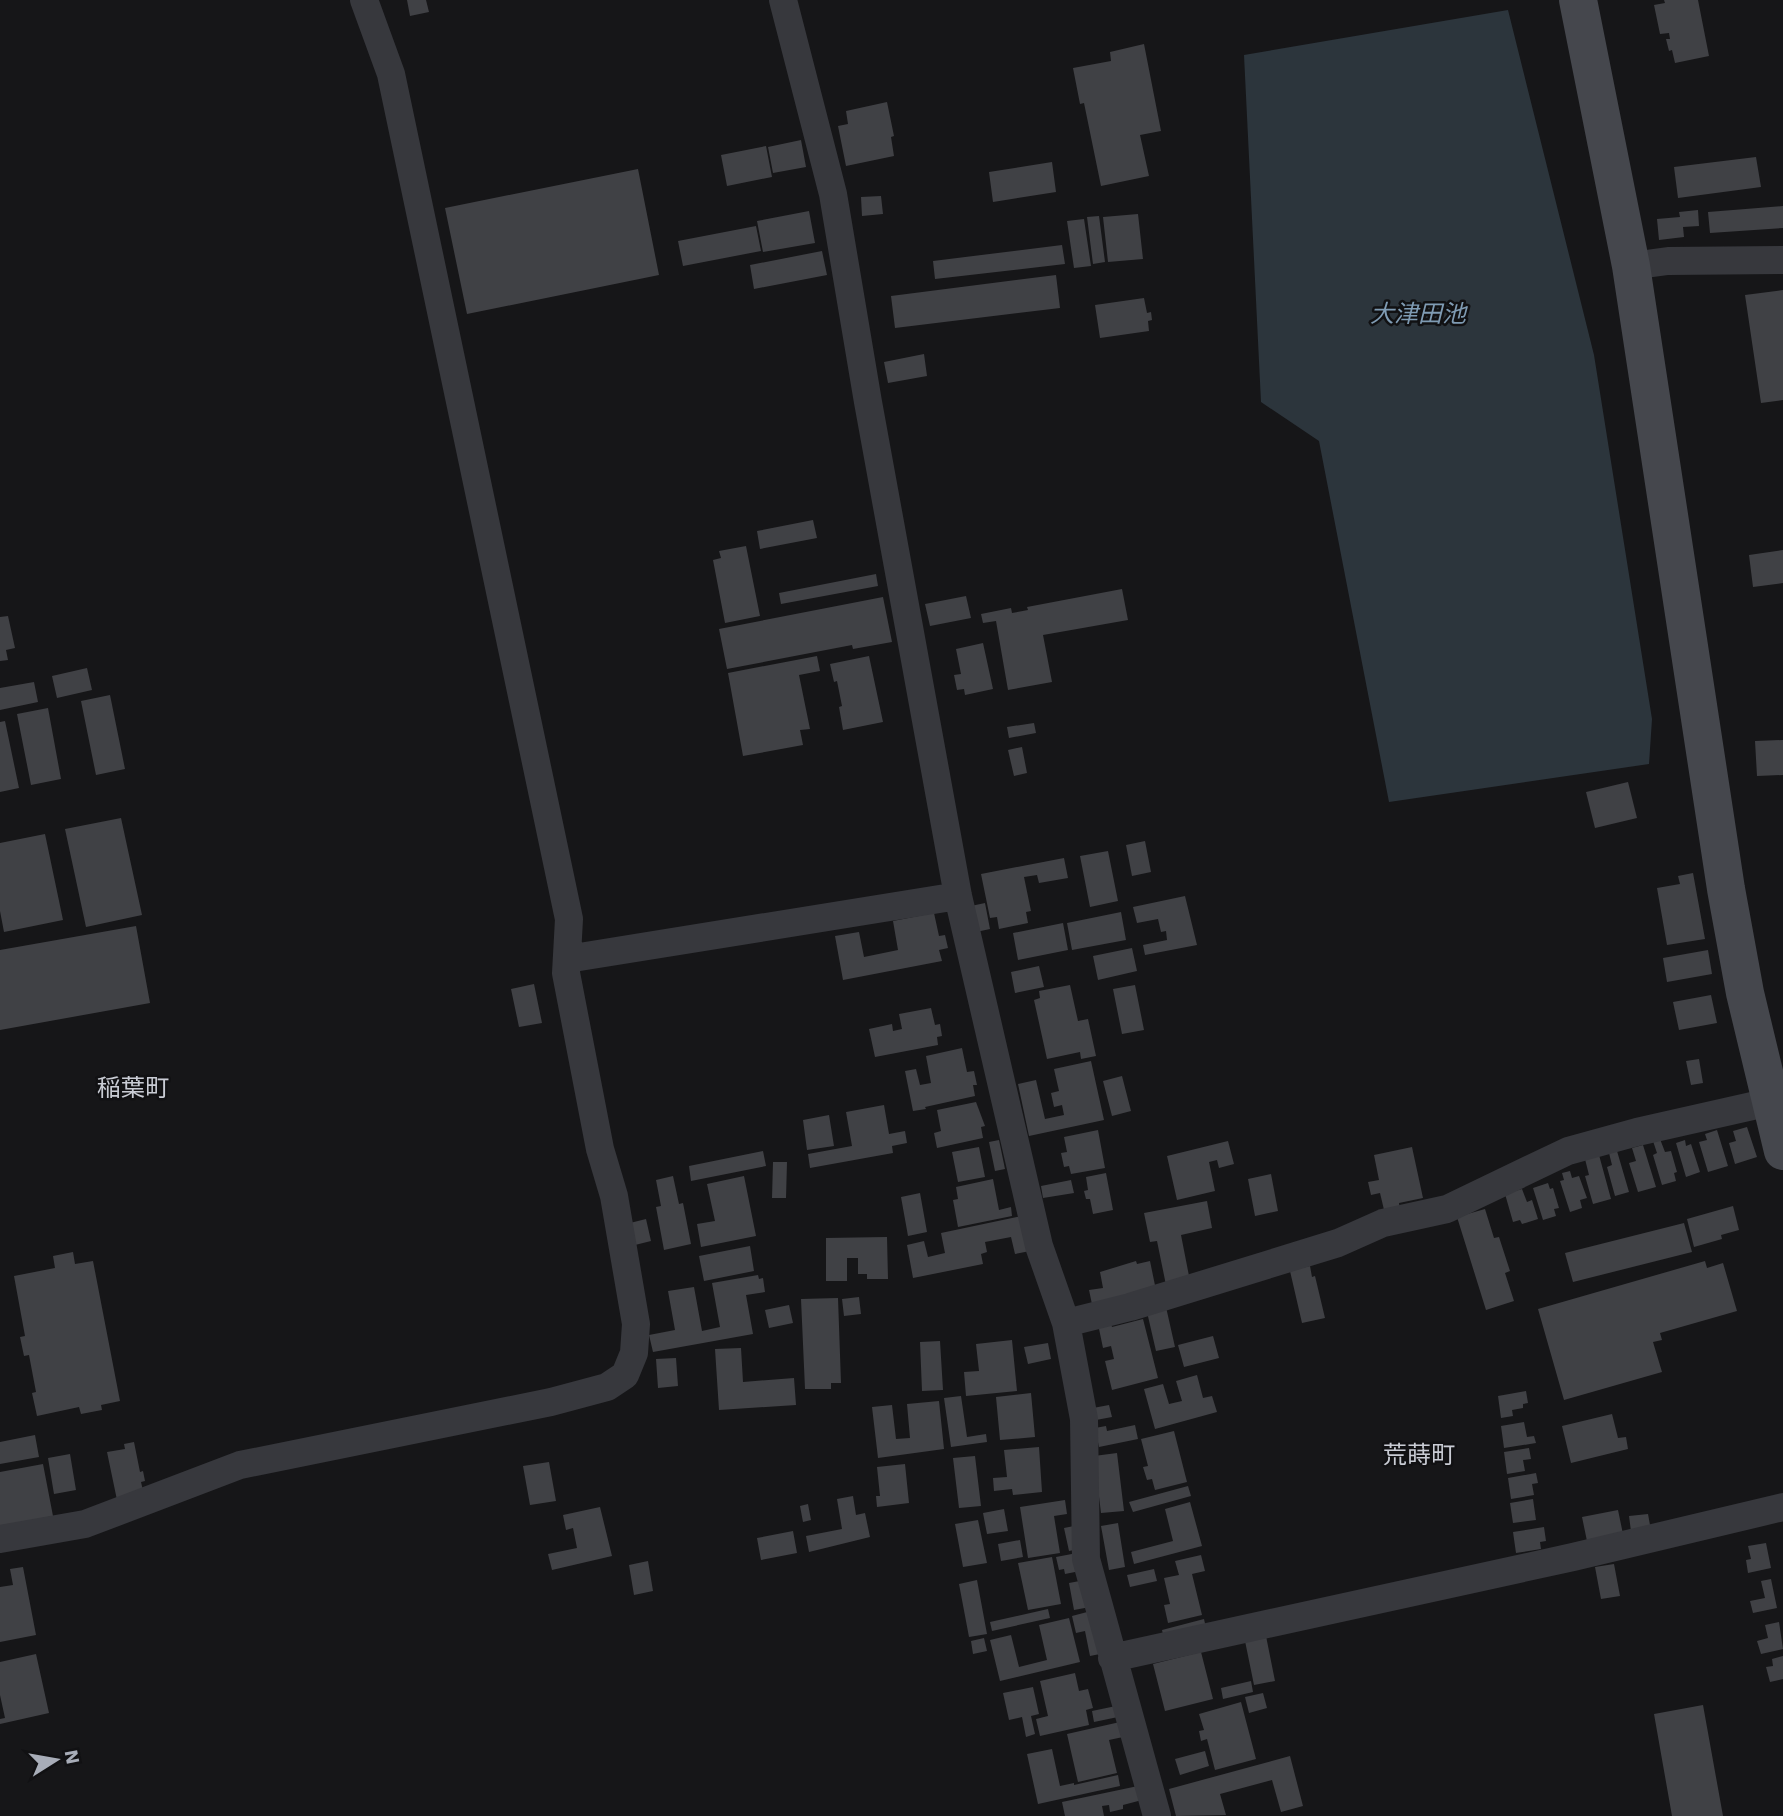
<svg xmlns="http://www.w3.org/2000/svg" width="1783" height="1816" font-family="'Work Sans','Noto Sans JP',sans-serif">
<rect width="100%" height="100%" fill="#161618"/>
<!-- water -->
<path fill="#2c353c" d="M1508,10l86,345 58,364 -3,45 -260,38 -70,-361 -58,-39 -17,-347z"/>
<!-- building -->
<path fill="#404145" d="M407,0h19l3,12 -19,4z
M1664,0h34l11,56 -34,7 -3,-13 -3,1 -3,-12h4l-1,-6 -9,1 -6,-29 11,-2z
M1144,44l17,87 -21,4 9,41 -48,10 -17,-83 -4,1 -7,-36 38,-7 -1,-9z
M887,102l7,34 -3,1 3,19 -48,10 -8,-40 10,-2 -2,-13z
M801,140l5,27 -33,6 -5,-26z
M766,146l6,31 -45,9 -6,-31z
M1756,157l5,30 -83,11 -4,-31z
M1052,162l4,30 -63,10 -4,-30z
M638,169l21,106 -192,39 -22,-106z
M881,196l2,18 -21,2 -1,-19z
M1783,206v22l-73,5 -2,-21z
M1698,210l1,16 -16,1 1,10 -25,3 -2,-21 23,-2 -1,-5z
M809,211l6,32 -52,9 -6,-31z
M1138,214l5,45 -35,3 -5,-45z
M1099,216l6,46 -12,2 -6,-47z
M1084,219l7,47 -17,2 -7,-47z
M756,226l5,25 -78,15 -5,-25z
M1062,245l3,19 -130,15 -2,-18z
M822,251l5,24 -73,14 -4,-24z
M1056,275l4,33 -165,20 -4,-32z
M1783,290v110l-22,3 -16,-108z
M1144,298l3,15 4,-1 1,8 -4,1 1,10 -49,7 -5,-33z
M924,354l3,22 -39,7 -4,-21z
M813,520l4,18 -57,11 -3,-18z
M746,546l14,70 -35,7 -12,-63 8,-2 -2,-7z
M1783,550v33l-30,4 -4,-32z
M876,574l2,12 -97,18 -2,-11z
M1122,589l6,31 -85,15 9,47 -44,8 -12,-69 -13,2 -2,-9 30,-6 1,5 16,-3 -1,-3z
M966,596l5,22 -41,8 -5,-22z
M883,597l9,45 -39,7 -1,-4 -125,24 -8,-40z
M8,616l7,32 -9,2 2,10 -8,1v-44z
M983,643l10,46 -28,6 -1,-6 -7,1 -3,-15 7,-1 -5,-25z
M817,656l3,15 -21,4 11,54 -10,1 3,15 -60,11 -15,-83z
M869,656l14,66 -40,8 -4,-23 3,-1 -5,-25 -3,1 -4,-18z
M87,668l5,22 -35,8 -5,-22z
M34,682l4,20 -38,8v-22z
M110,695l15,74 -29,6 -15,-74z
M48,708l13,71 -30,6 -14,-71z
M5,721l14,67 -19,4v-70z
M1034,723l2,10 -27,5 -2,-11z
M1783,740v35l-26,1 -2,-35z
M1022,747l5,26 -13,3 -6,-26z
M1628,782l9,36 -42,10 -9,-36z
M121,818l21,97 -56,12 -21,-98z
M45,834l18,86 -59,12 -4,-21v-68z
M1145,841l6,31 -19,4 -6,-31z
M1108,851l10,50 -28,6 -10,-51z
M1064,858l4,20 -29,5 -2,-8 -13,2 7,34 -5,1 2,11 -29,6 -2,-12 -7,1 -9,-44z
M1693,873l12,66 -38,6 -10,-57 23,-4 -2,-8z
M1185,896l12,49 -52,10 -2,-10 24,-5 -1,-9 -5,1 -3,-13 -21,4 -4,-16z
M985,903l5,26 -14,3 -5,-26z
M1121,912l5,28 -54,10 -5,-27z
M934,913l5,23 6,-1 3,13 -9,2 3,11 -99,19 -8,-44 24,-4 5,25 34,-7 -5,-29z
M1063,923l5,27 -50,10 -5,-27z
M136,926l14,77 -150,27v-80z
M1132,948l5,23 -39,9 -5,-24z
M1708,950l4,24 -45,8 -4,-24z
M1039,966l5,21 -29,6 -4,-21z
M534,984l8,39 -23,4 -8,-38z
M1070,985l8,36 10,-2 8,37 -15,3 -1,-7 -33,7 -13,-59 6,-2 -1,-7z
M1135,985l9,45 -22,4 -9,-45z
M1711,995l6,28 -38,7 -6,-28z
M931,1008l4,17 5,-1 2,12 -5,1 1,8 -63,12 -6,-28 23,-5 1,7 9,-2 -3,-15z
M962,1048l5,24 7,-1 3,14h-4l2,11 -50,11 1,2 -13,2 -8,-40 11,-2 4,16 11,-2 -5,-27z
M1699,1059l4,24 -12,2 -5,-24z
M1091,1061l13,59 -75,16 -11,-52 18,-4 9,39 19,-4 -2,-10 -8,2 -3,-14 8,-2 -5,-22z
M1122,1076l9,35 -19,5 -9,-35z
M976,1102l9,24 -4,1 2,11 -46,10 -3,-15 7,-2 -4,-21z
M884,1105l5,29 16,-3 2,12 -15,3 1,7 -83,15 -2,-14 44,-8 -6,-34z
M829,1115l5,31 -27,4 -4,-30z
M1747,1127l10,30 -22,7 -6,-21 7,-2 -3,-10z
M1098,1130l7,38 -34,6 -2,-8 -5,1 -3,-14 6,-1 -3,-15z
M1717,1130l11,36 -20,6 -9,-30 8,-2 -2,-6z
M1660,1139l5,13 6,-1 6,21 -3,1 2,8 -14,4 -9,-30 4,-2 -4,-12z
M999,1140l6,29 -10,2 -6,-29z
M1685,1140l1,6 5,-2 9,28 -14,5 -10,-34z
M1228,1141l6,23 -15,4 -2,-8 -8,2 6,29 -38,9 -10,-44z
M1643,1145l13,42 -18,5 -9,-29 7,-2 -4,-13z
M979,1147l6,30 -27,5 -6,-30z
M1412,1147l11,51 -24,5 1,8 -15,3 -5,-21 -9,2 -3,-13 11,-2 -5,-25z
M763,1151l3,15 -75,15 -2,-15z
M1617,1151l12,41 -14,4 -8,-29 5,-2 -3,-12z
M1599,1155l12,44 -18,5 -8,-28 4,-1 -4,-16z
M773,1162h14l-1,36h-14z
M1570,1171l2,7 7,-2 8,22 -7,2 2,8 -12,4 -10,-31 4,-1 -2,-7z
M1106,1173l7,37 -20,4 -3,-15h-4l-2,-8 4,-1 -2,-13z
M1271,1174l7,37 -23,5 -7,-37z
M673,1176l6,28 4,-1 8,41 -27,6 -8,-43 5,-1 -5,-26z
M744,1176l12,60 -55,11 -4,-23 18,-3 -8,-37z
M993,1179l6,31 12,-3 1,9 -54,11 -5,-27 5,-1 -2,-12z
M1071,1180l3,13 -31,5 -2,-12z
M1548,1183l2,6 3,-1 6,20 -5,1 2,7 -13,4 -10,-32z
M1522,1189l5,13 5,-2 6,19 -16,5 -2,-4 -7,2 -8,-28z
M920,1193l7,39 -19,4 -7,-39z
M1207,1201l5,27 -31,7 9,46 -24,4 -9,-44 -7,1 -6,-29z
M1733,1206l6,24 -18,5 1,4 -28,8 -7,-28z
M1485,1209l9,29 5,-1 11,34 -5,2 9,28 -28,9 -29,-93z
M1022,1216l8,35 -15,3 -4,-17 -26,5 2,10 -6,2 2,10 -70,14 -6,-33 17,-4 4,16 17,-4 -4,-20z
M646,1219l5,22 -16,4 -5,-22z
M1684,1223l8,29 -119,30 -8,-29z
M887,1237l1,42h-21v-5h-9v-16h-11v23h-21v-43z
M750,1246l4,25 -50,10 -5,-25z
M73,1252l2,12 18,-3 27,140 -19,4 1,5 -21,4 -2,-7 -42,9 -5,-23 4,-1 -7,-37 -5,1 -4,-19 5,-1 -11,-60 41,-8 -2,-12z
M1136,1261l1,3 13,-3 7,34 -64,14 -4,-19 14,-2 -3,-16z
M1705,1261l2,7 16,-5 14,48 -77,22 2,7 -9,2 9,30 -98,28 -26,-91z
M1310,1266l2,11 3,-1 10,42 -23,5 -12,-52z
M758,1275l1,4 4,-1 2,14 -19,3 7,39 -100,18 -4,-17 26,-5 -7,-39 26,-4 8,44 18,-4 -8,-44z
M859,1297l2,17 -17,2 -2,-17z
M838,1298l3,85h-10v6h-26l-4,-90z
M789,1305l4,18 -24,5 -4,-18z
M1166,1307l9,40 -19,4 -9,-39z
M1143,1319l15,59 -46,12 -7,-29 9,-2 -3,-13 -8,2 -5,-24 12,-3 2,6z
M1213,1336l6,22 -35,9 -6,-22z
M1012,1340l5,51 -51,5 -2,-24 15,-1 -3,-27z
M940,1341l3,49 -21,1 -2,-49z
M1048,1343l3,16 -23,5 -4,-17z
M741,1348l2,34 51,-4 2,27 -77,5 -4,-61z
M676,1358l2,28 -20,2 -2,-29z
M1197,1375l6,23 9,-2 5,16 -62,17 -11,-40 19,-5 6,20 13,-3 -6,-20z
M1526,1391l2,12 -5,1v4l-11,2 1,6 -12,2 -3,-22z
M1031,1393l4,44 -35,3 -4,-43z
M961,1396l6,41 19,-3 1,8 -36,5 -7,-49z
M939,1401l5,48 -66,9 -6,-51 20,-2 4,34 14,-1 -3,-34z
M1109,1405l3,12 -16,3 -3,-12z
M1612,1414l6,24 8,-1 2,12 -57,14 -9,-37z
M1524,1422l3,15 7,-1 2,7 -32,5 -3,-22z
M1135,1425l3,14 -39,8 -4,-19 11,-2 1,5z
M1174,1431l13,51 -32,8 -3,-11 -5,1 -4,-13 5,-1 -7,-27z
M35,1435l4,22 -39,7v-22z
M134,1442l6,30 3,-1 2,10 -4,1 3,13 -27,5 -10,-48 18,-3 -1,-5z
M1039,1447l3,45 -29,3 -1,-6 -18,2 -1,-13 14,-1 -3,-27z
M1529,1448l2,11 -8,1 2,11 -18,3 -3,-22z
M1117,1453l7,58 -23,2 -7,-57z
M70,1454l6,36 -22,4 -6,-36z
M975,1456l6,50 -22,2 -6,-50z
M549,1462l7,39 -26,4 -7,-39z
M43,1464l10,52 -53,10v-54z
M905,1464l4,39 -32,4 -1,-11h4l-3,-29z
M1536,1473l2,10 -6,1 2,11 -23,4 -3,-21z
M1188,1486l3,10 -58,16 -4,-10z
M853,1496l3,19 9,-2 5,24 -61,15 -3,-16 36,-7 -5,-30z
M1533,1499l3,21 -23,3 -3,-20z
M1065,1500l2,14 -13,2 6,37 -32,5 -8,-51z
M1190,1502l12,44 -68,18 -3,-12 42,-11 -8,-32z
M808,1504l3,16 -8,2 -3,-16z
M600,1507l12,49 -60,14 -4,-16 29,-6 -4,-20 -7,2 -3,-15z
M1004,1509l4,22 -21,3 -4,-21z
M1618,1510l5,24 -36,7 -5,-24z
M1648,1514l4,22 -20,3 -3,-23z
M978,1520l9,43 -24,4 -8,-43z
M1118,1523l7,44 -16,3 -8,-44z
M1074,1526l5,23 -10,2 -5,-23z
M1544,1527l2,14 -6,1 1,7 -25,4 -3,-21z
M793,1531l4,22 -36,7 -4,-22z
M1020,1540l3,17 -22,4 -3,-17z
M1766,1543l5,25 -23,5 -2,-13 5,-1 -3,-13z
M1077,1553l3,18 -15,3 -1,-5 -5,1 -3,-13z
M1201,1555l4,16 -13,3 10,41 -34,8 -4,-18 6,-1 -6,-26 15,-3 -4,-14z
M1052,1557l9,47 -33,6 -10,-47z
M648,1561l5,30 -19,4 -5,-30z
M1614,1564l6,32 -19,3 -6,-32z
M23,1567l13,68 -36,7v-55l13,-2 -3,-16z
M1154,1569l3,12 -27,6 -3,-12z
M1771,1579l6,29 -24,5 -3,-12 15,-3 -4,-17z
M977,1580l10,54 -18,3 -10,-53z
M1085,1580l5,27 -16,3 -5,-27z
M1048,1609l2,9 -58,13 -2,-9z
M1091,1611l9,43 -10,2 -5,-25 -9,2 -4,-17z
M1069,1618l11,44 -80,19 -10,-41 21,-5 8,32 28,-7 -8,-35z
M1204,1619l2,9 -42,11 -2,-9z
M1779,1622l4,27 -22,5 -4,-13 11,-3 -3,-13z
M1266,1636l9,45 -21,4 -9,-44z
M984,1638l3,13 -14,3 -2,-13z
M1201,1652l12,47 -48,12 -12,-47z
M36,1654l13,59 -49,11v-5l5,-1 -5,-23v-33z
M1783,1656v23l-13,3 -4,-15 7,-1 -1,-7z
M1075,1673l4,18 9,-2 5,19 -7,2 3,15 -49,11 -4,-17 12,-3 -8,-35z
M1251,1681l2,11 -30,7 -2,-11z
M1033,1687l6,27 -8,2 4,18 -9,3 -4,-20 -13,3 -6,-27z
M1263,1693l4,15 -18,5 -4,-16z
M1241,1702l15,57 -41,11 -8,-31 -6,2 -2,-10 5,-1 -5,-16z
M1703,1705l20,111h-51l-18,-102z
M1116,1706l2,11 -24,5 -2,-11z
M1120,1722l3,15 -14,3 8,33 -39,9 -11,-48z
M1052,1749l8,37 14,-3v2l44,-10 2,11 -82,18 -11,-50z
M1205,1751l4,15 -29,9 -5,-16z
M1290,1756l13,50 -22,6 -9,-32 -52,14 6,21 -50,1 -7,-27z
M1138,1786l4,14 -19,5v4l-13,3 -1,-7 -7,1 2,10h-39l-3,-14z"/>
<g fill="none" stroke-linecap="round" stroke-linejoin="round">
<!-- street -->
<path stroke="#37383d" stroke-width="28" d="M783,0l50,194 35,208 90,494 81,350 27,77 18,96 2,140 71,257
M1631,266l37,-5 115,-1
M567,959l391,-63
M1066,1323l64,-16 208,-64 45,-20 64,-14 121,-58 69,-19 133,-30
M0,1539l85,-15 155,-59 311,-63 56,-15 18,-12 9,-22 2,-29 -22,-128 -14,-47 -34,-176 3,-54 -178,-845 -27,-74
M1112,1658l461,-101 210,-50"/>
<!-- secondary -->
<path stroke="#45474d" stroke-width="38" d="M1578,0l53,266 95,623 19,104 38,158"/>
</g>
<g text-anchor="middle" stroke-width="5" stroke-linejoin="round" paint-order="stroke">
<!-- water labels -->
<g font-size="24" font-style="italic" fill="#7f9bb3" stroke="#111113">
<text x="1418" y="322">大津田池</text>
</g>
<!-- neighbourhood labels -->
<g font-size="24" fill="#c9ccd4" stroke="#111113">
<text x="133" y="1096">稲葉町</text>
<text x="1419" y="1463">荒蒔町</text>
</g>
</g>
<!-- north arrow -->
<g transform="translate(56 1760) rotate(79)" stroke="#111113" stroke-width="5" paint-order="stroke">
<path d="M0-5L12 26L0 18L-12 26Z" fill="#a8adb8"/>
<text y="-10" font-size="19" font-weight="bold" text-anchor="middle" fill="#a8adb8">N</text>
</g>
</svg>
